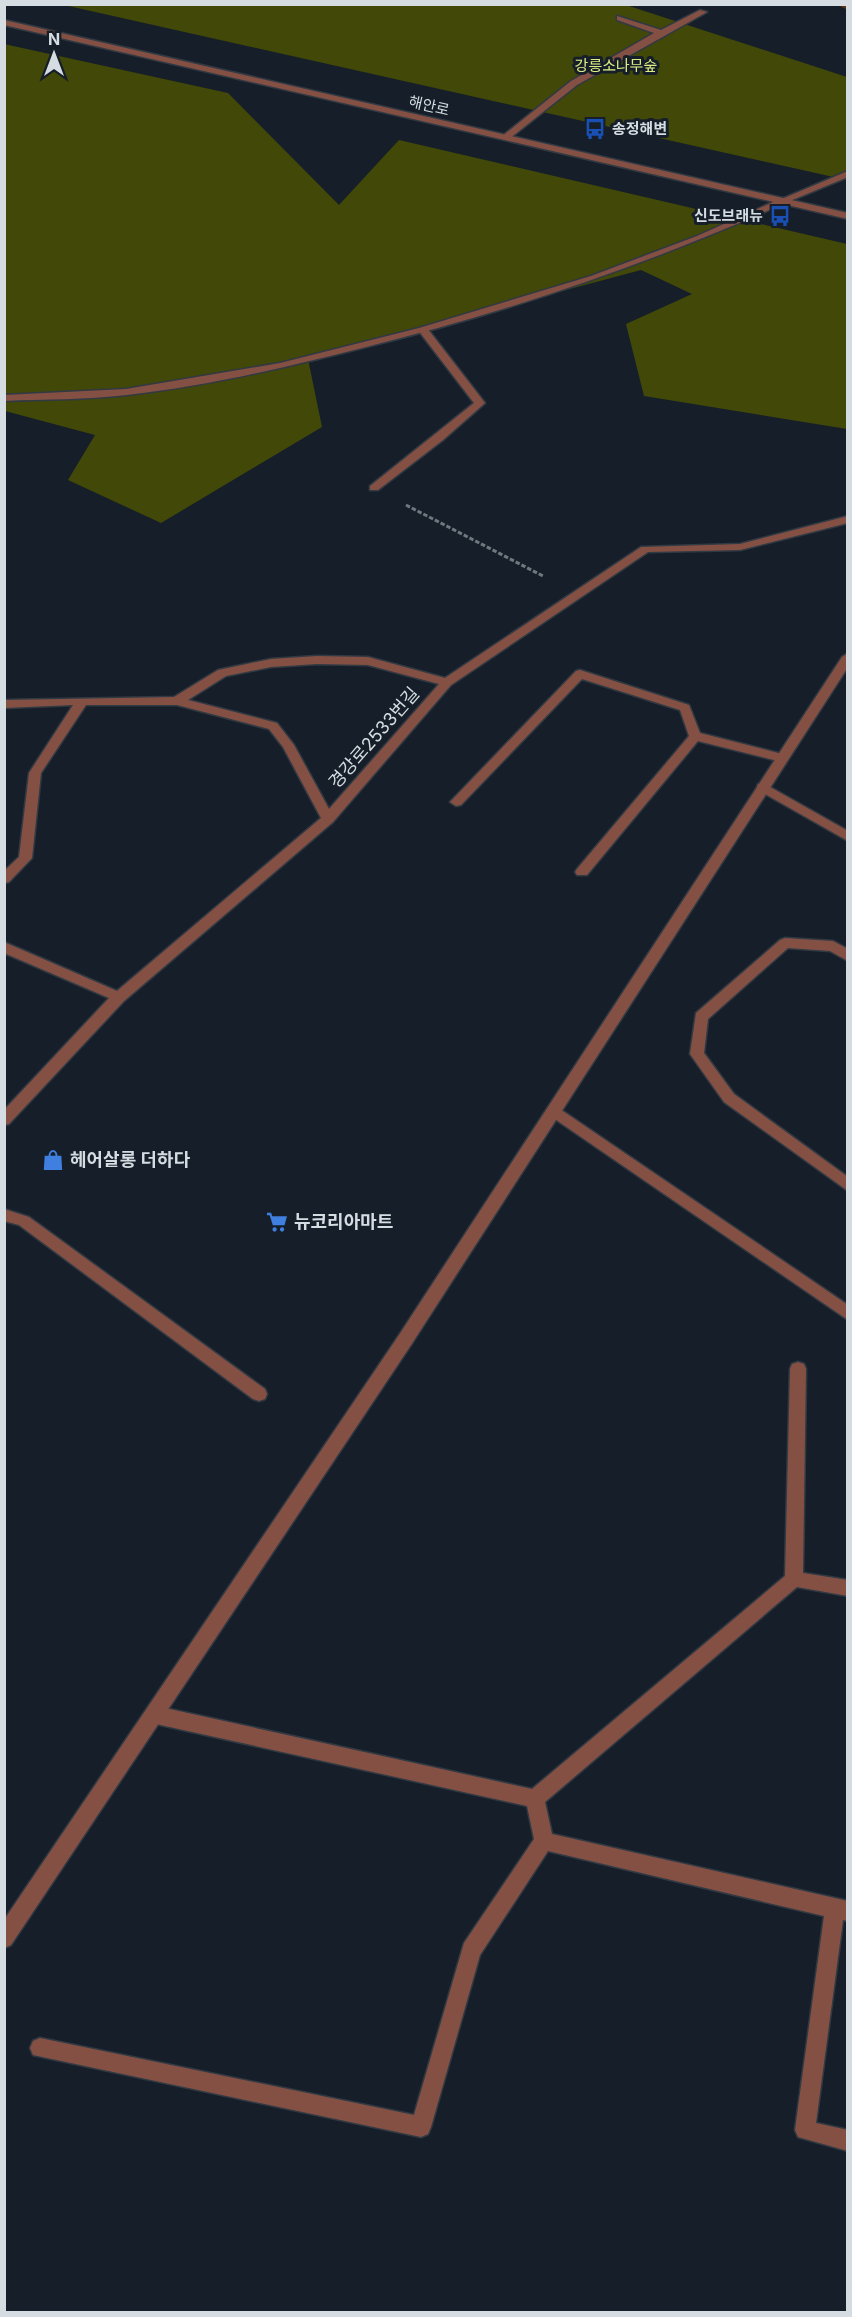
<svg xmlns="http://www.w3.org/2000/svg" width="852" height="2317" font-family="Inter,'Noto Sans KR',sans-serif">
<rect width="100%" height="100%" fill="#161f29"/>
<!-- forest -->
<path fill="#414808" d="M64,5h562l221,72v103z
M4,44l224,49 111,112 60,-65 448,104v185l-203,-33 -18,-72 66,-30 -51,-24 -333,89 14,68 -161,96 -93,-43 27,-45 -90,-24z"/>
<g fill="none" stroke-linecap="round" stroke-linejoin="round">
<defs>
<path id="service" d="M848,171v6l-63,26 -8,-2z
M423,327l4,1 58,75 -42,37 -65,50h-8v-4l104,-83 -56,-73z
M763,783l85,48v10l-90,-51 -1,-3 1,-3z
M785,938l48,3 15,8v12l-18,-10 -42,-3 -80,71 -4,34 30,41 114,83v14l-124,-89 -34,-48 6,-41 84,-73z
M798,1362l6,2 2,5 -3,204 45,7v16l-51,-9 -252,215 7,32 296,67v20l-5,-1 -27,203 32,7v21l-50,-14 -3,-7 29,-214 -276,-65 -68,104 -49,172 -3,7 -7,3 -388,-82 -3,-7 3,-7 7,-3 374,77 50,-172 70,-104 -7,-33 -371,-82 -6,-3 -3,-6 3,-6 6,-3 376,83 253,-213 5,-207 2,-5z"/>
<path id="pedestrian" d="M4,1209l25,8 236,172 2,5 -2,5 -6,2 -6,-2 -234,-174 -15,-4z"/>
<path id="minor" d="M700,10l7,2 -130,73 -68,54 -8,-2 70,-56 83,-48 -37,-13v-4l44,14z
M782,198l3,1v4c-136,61 -274,108 -419,144 -78,20 -159,39 -239,48 -41,5 -82,4 -123,6v-6l122,-6 154,-26 139,-35 172,-52 106,-40z
M848,516v7l-108,27 -92,2 -197,133 -118,137 -209,179 -115,123 -5,1v-15l105,-112 -105,-45v-11l113,49 204,-173 -38,-71 -14,-18 -92,-24h-91l-45,68 -9,85 -23,24 -5,1v-12l15,-14 10,-84 44,-68 -69,3v-8l170,-3 44,-27 53,-11 46,-3 51,1 77,21 196,-131 99,-3zM317,664l51,1 71,19 -110,125 -35,-64 -17,-22 -89,-23 38,-24 45,-9z
M580,670l109,35 11,28 86,22 2,3 -6,4 -84,-21 -111,134h-10l-2,-3 2,-3 112,-133 -9,-26 -98,-31 -121,126 -5,1 -6,-4 126,-131z
M554,1105l294,200v15l-299,-205 -2,-4 2,-4z"/>
<path id="tertiary" d="M4,20l844,193v6l-844,-194z
M848,653v14l-437,678 -400,600 -7,3v-28l395,-585 443,-678z"/>
</defs>
<!-- service casing -->
<use href="#service" stroke="#313943" stroke-width="3"/>
<!-- pedestrian casing -->
<use href="#pedestrian" stroke="#313943" stroke-width="3"/>
<!-- minor casing -->
<use href="#minor" stroke="#313943" stroke-width="3"/>
<!-- tertiary casing -->
<use href="#tertiary" stroke="#313943" stroke-width="3"/>
<!-- path -->
<path stroke="#6f777f" stroke-width="3" stroke-dasharray="4.5 2" stroke-linecap="butt" d="M406,505l137,71"/>
<!-- service -->
<use href="#service" fill="#845043" fill-rule="evenodd"/>
<!-- pedestrian -->
<use href="#pedestrian" fill="#845043" fill-rule="evenodd"/>
<!-- minor -->
<use href="#minor" fill="#845043" fill-rule="evenodd"/>
<!-- tertiary -->
<use href="#tertiary" fill="#845043" fill-rule="evenodd"/>
</g>
<!-- wall -->
<path fill="#59340f" d="M836,4h12v6z"/>
<!-- icons -->
<defs>
<symbol id="bus-bare" viewBox="-9 -9 18 18"><path d="M-5-6H5V4H4V6H2V4H-2V6H-4V4H-5ZM-3.5-4V0h7V-4ZM-3.5 1.2v1.5H-2V1.2ZM2 1.2v1.5H3.5V1.2Z" fill="#1a4fb4" stroke="#161f29" stroke-width="2.5" paint-order="stroke"/></symbol>
<symbol id="shop-bare" viewBox="-9 -9 18 18"><path d="M-5-2.5h2.3a2.7 3.5 0 0 1 5.4 0H5L5.5 6h-11ZM-1.5-2.5h3a1.5 2.3 0 0 0-3 0Z" fill="#3f7fe0" stroke="#161f29" stroke-width="2.5" paint-order="stroke"/></symbol>
<symbol id="supermarket-bare" viewBox="-9 -9 18 18"><path d="M-6-5.5h2.5l.6 2H6L4.5 2H-2.5L-4.4-4H-6ZM-1.5 3.2a1.3 1.3 0 1 0 .1 0ZM3 3.2a1.3 1.3 0 1 0 .1 0Z" fill="#3f7fe0" stroke="#161f29" stroke-width="2.5" paint-order="stroke"/></symbol>
</defs>
<g fill-rule="evenodd">
<use href="#bus-bare" x="580" y="114" width="30" height="30"/>
<use href="#bus-bare" x="765" y="201" width="30" height="30"/>
<use href="#shop-bare" x="38" y="1145" width="30" height="30"/>
<use href="#supermarket-bare" x="262" y="1207" width="30" height="30"/>
</g>
<g text-anchor="middle" stroke-width="6" stroke-linejoin="round" paint-order="stroke">
<!-- far-park labels -->
<g font-size="15" fill="#dded82" stroke="#161f29">
<text x="616" y="71">강릉소나무숲</text>
</g>
<!-- far-street labels -->
<g font-size="15" fill="#d5dce2" stroke="#161f29">
<text transform="translate(429 106) rotate(13)" y="5">해안로</text>
</g>
<!-- far-poi labels -->
<g font-size="15" font-weight="bold" fill="#d5dce2" stroke="#161f29" text-anchor="start">
<text x="612" y="134">송정해변</text>
<text x="763" y="221" text-anchor="end">신도브래뉴</text>
</g>
<!-- street labels -->
<g font-size="18" fill="#d5dce2" stroke="#161f29">
<text transform="translate(374 738) rotate(-49)" y="6">경강로2533번길</text>
</g>
<!-- poi labels -->
<g font-size="18" font-weight="bold" fill="#d5dce2" stroke="#161f29" text-anchor="start">
<text x="70" y="1166">헤어살롱 더하다</text>
<text x="294" y="1228">뉴코리아마트</text>
</g>
</g>
<!-- border -->
<rect width="852" height="2317" fill="none" stroke="#d5dce2" stroke-width="12"/>
<!-- north arrow -->
<g transform="translate(54 54)" stroke="#161f29" stroke-width="4.5" paint-order="stroke">
<path d="M0-4.5L10 22L0 15L-10 22Z" fill="#d5dce2"/>
<text y="-9" font-size="16" font-weight="bold" text-anchor="middle" fill="#d5dce2">N</text>
</g>
</svg>
